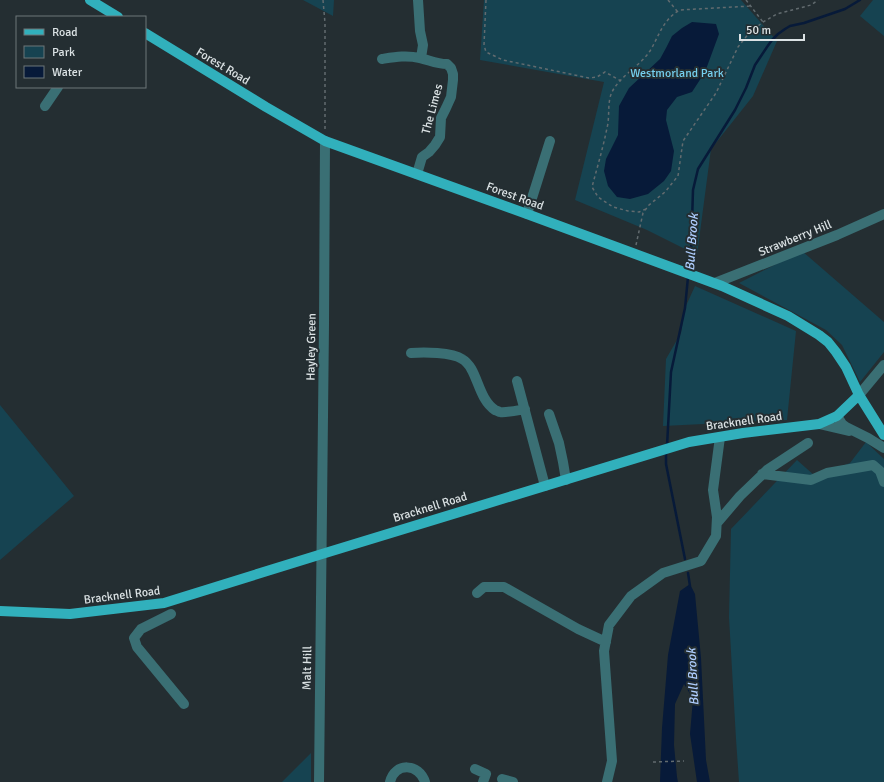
<svg xmlns="http://www.w3.org/2000/svg" width="884" height="782" font-family="Signika,sans-serif">
<rect width="100%" height="100%" fill="#242e32"/>
<!-- green -->
<path fill="#164351" d="M303,0h31l-1,16z
M484,0h257l36,41 -24,55 -42,53 -14,106 -50,-25 -72,-30 29,-118 -124,-22z
M873,0h11v36l-24,-20z
M802,251l82,71v30l-24,30 -18,-37 -16,-15 -87,-47z
M695,286l101,45 -9,89 -124,6 3,-67 15,-26 4,-25z
M0,405l74,91 -74,64z
M866,442l18,17v323h-145l-3,-43 -7,-122 2,-88 66,-69 18,16 35,-13z
M311,753v29h-29z"/>
<!-- water -->
<path fill="#071a39" d="M692,22l24,2 3,10 -14,38 -13,20 -15,5 -10,13 -1,10 8,31 -3,20 -7,10 -16,13 -18,5 -13,-2 -9,-11 -4,-15 2,-12 12,-24 1,-29 10,-18 31,-29 6,-11 6,-12 10,-8z
M690,584l5,10 6,64 5,102 4,22h-13l-7,-48 3,-35 -9,-15 -9,20 -1,41 3,32 1,5h-18l2,-54 6,-73 12,-64z"/>
<g fill="none" stroke-linecap="round" stroke-linejoin="round">
<!-- stream -->
<path stroke="#071a39" stroke-width="2.5" d="M689,270l2,-16 2,-64 5,-21 37,-59 11,-22 9,-23 12,-18 5,-7 6,-6 7,-5 5,-3 14,-3 41,-14 15,-9
M667,446l4,-74 14,-64 3,-31
M666,451v13l19,95
M688,573l2,13"/>
<!-- path -->
<path stroke="#626b6f" stroke-width="1.5" stroke-dasharray="3 3" stroke-linecap="butt" d="M323,0l2,23v107
M486,0l-2,45 2,7 17,8 86,18 8,-1 8,-5 16,9
M668,0l9,11
M746,0l17,22
M646,209l-7,3 -11,-1 -15,-4 -15,-10 -6,-10c5,-19 11,-39 15,-59 3,-11 0,-26 5,-36 8,-16 28,-26 38,-41 9,-15 13,-32 30,-41l71,-4
M636,245l7,-32 6,-8 16,-13 13,-16 5,-35 33,-48 22,-46 11,-14 14,-11 14,-8 34,-9 7,-5
M653,762l31,-1"/>
<!-- minor -->
<path stroke="#3a6f74" stroke-width="10" d="M418,0l2,31 3,14 -2,13
M382,59c13,-2 24,-4 38,-1 9,2 17,6 27,6l4,4 2,6v6l-2,17 -5,11 -5,10 -1,19 -5,8 -6,7 -7,5 -5,17
M45,106l13,-19
M527,214l23,-73
M715,283l122,-48 47,-21
M411,353c12,-1 41,-1 51,6 16,9 15,39 33,51 1,0 4,2 5,2 6,1 19,-2 25,-3
M517,381l28,105
M859,395l25,-30
M549,414l10,29 4,19 3,18
M837,416l5,8 4,3 22,11 16,10
M819,424l30,7
M762,474l49,6 16,-7 46,-8 7,6 4,11
M717,523l23,-27 27,-26 41,-27
M477,593l7,-6h20l74,42 28,13
M171,614l-30,15 -7,9 3,9 47,57
M475,769l11,5 -3,8
M502,779l11,3
M319,782l5,-457 1,-184
M390,782c5,-20 29,-19 35,0
M607,782l5,-21 -8,-110 5,-26 22,-29 32,-23 38,-12 15,-25 1,-19 -4,-27 7,-53"/>
<!-- major -->
<path stroke="#31b0bc" stroke-width="10" d="M90,0l28,17
M145,33l121,74 59,34 202,73 195,72 66,30 31,19 9,7 8,10 10,15 13,28 25,40
M0,611l70,3 94,-11 158,-49 367,-112 54,-9 76,-9 18,-8 22,-21"/>
</g>
<g text-anchor="middle" stroke-width="4" stroke-linejoin="round" paint-order="stroke">
<!-- street labels -->
<g font-size="12" fill="#dbe2e4" stroke="#242e32">
<text transform="translate(223 66) rotate(31)" y="4">Forest Road</text>
<text transform="translate(432 109) rotate(-75)" y="4">The Limes</text>
<text transform="translate(515 196) rotate(20)" y="4">Forest Road</text>
<text transform="translate(795 238) rotate(-22)" y="4">Strawberry Hill</text>
<text transform="translate(311 347) rotate(-89)" y="4">Hayley Green</text>
<text transform="translate(744 421) rotate(-8)" y="4">Bracknell Road</text>
<text transform="translate(430 507) rotate(-17)" y="4">Bracknell Road</text>
<text transform="translate(122 595) rotate(-7)" y="4">Bracknell Road</text>
<text transform="translate(307 668) rotate(-89)" y="4">Malt Hill</text>
</g>
<!-- park labels -->
<g font-size="12" fill="#75cfee" stroke="#242e32">
<text x="677" y="77">Westmorland Park</text>
</g>
<!-- water labels -->
<g font-size="13" font-style="italic" fill="#afceff" stroke="#242e32">
<text transform="translate(691 242) rotate(-86)" y="5">Bull Brook</text>
<text transform="translate(692 677) rotate(-93)" y="5">Bull Brook</text>
</g>
</g>
<!-- legend -->
<rect x="16" y="16" width="130" height="72" fill="#242e32" stroke="#6d7679"/>
<rect x="24" y="29" width="20" height="6" fill="#31b0bc" stroke="#6d7679"/>
<text x="52" y="36" font-size="12" fill="#dbe2e4">Road</text>
<rect x="24" y="46" width="20" height="12" fill="#164351" stroke="#6d7679"/>
<text x="52" y="56" font-size="12" fill="#dbe2e4">Park</text>
<rect x="24" y="66" width="20" height="12" fill="#071a39" stroke="#6d7679"/>
<text x="52" y="76" font-size="12" fill="#dbe2e4">Water</text>
<!-- scale -->
<path d="M740 34v6h64v-6" fill="none" stroke="#dbe2e4" stroke-width="2"/>
<text x="746" y="34" font-size="12" fill="#dbe2e4" stroke="#242e32" stroke-width="3" paint-order="stroke">50 m</text>
</svg>
